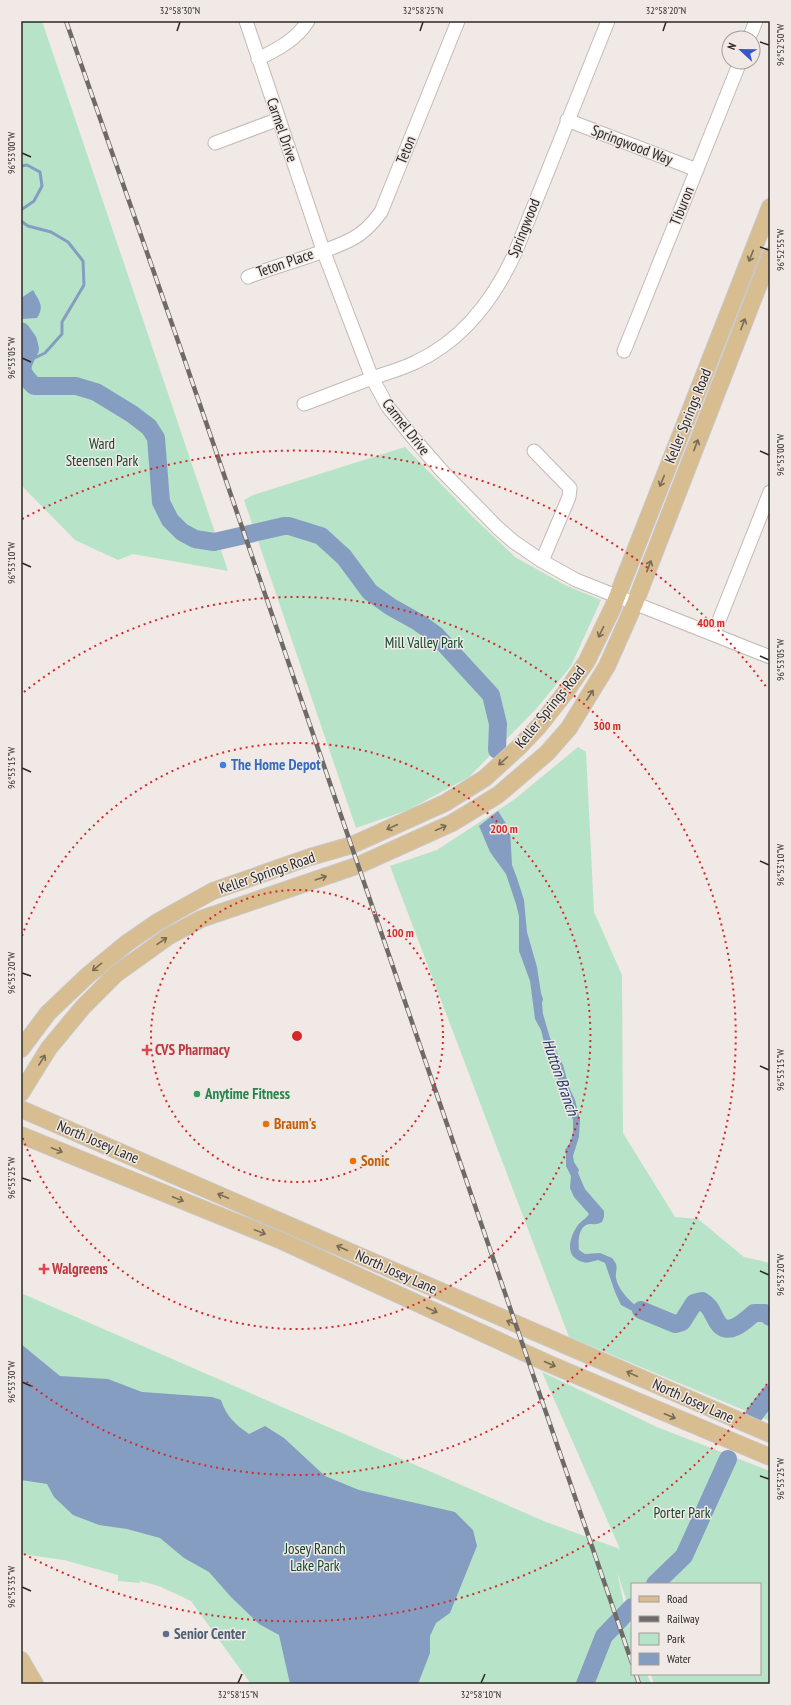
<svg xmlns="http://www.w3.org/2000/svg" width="791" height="1705" font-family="'PT Sans Narrow',sans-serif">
<rect width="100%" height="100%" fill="#f0e9e5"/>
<!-- green -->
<path fill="#b7e4c8" d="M21,21h21l186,550 -95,-17 -15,6 -43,-20 -54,-55z
M405,447l67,69 43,41 50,28 36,15 -30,66 -34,42 -68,69 -61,33 -52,18 -112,-328 9,-5z
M578,747l8,5 8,160 28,63 1,158 52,84 23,2 46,38 26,6v158l-201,-84 -179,-471 47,-16 78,-51z
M21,1293l525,229 74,27 -78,-177 115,55 113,44v213h-116l-3,-10h109v-90h-128v33l-15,-45 9,41 6,18v43h15l4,10h-400l-60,-83 -32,-15 -19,-5v2l-22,-2v-6l-54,-15 -43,-6z"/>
<!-- water -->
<path fill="#869dc2" d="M33,290c6,11 12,16 4,28l-15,1 -1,1v-22z
M498,811l12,19 2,35 5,13 7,22 3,32 10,35 4,26 2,6 -1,4 1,11 7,24 13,27 6,22 6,13 5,20 -1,17 -6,19 1,6 5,8 -1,3 7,16 19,22v6l-2,5c-5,3 -8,2 -13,2 -11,2 -11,18 -10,26l6,4 15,-1 12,5c8,9 3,11 4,20 2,12 17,28 28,32 7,2 14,2 22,5l-5,11 -40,-21 -6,-13 -10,-29 -7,-3c-5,1 -10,4 -15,2 -20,-5 -13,-26 -5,-37 3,-4 9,-7 11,-11l-15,-17 -4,-9 1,-12 -5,-10v-12l-1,-4 6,-9 2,-9v-12l-14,-38 -4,-16 -10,-20 -4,-16 -6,-11 -5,-38 -11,-30v-35l-3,-12 -10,-30 -16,-22 -11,-26z
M21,1344l39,32 48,3 34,13 70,5 9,3c5,16 15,25 28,34l16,-8 19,12 41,38 34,14 96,22 18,18 4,16 -27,67 -14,10 -6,13v17l-12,31h-128l-11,-49 -20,-11 -28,-27 -22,-25 -25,-14 -24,-20 -33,-9 -28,-4 -26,-10 -19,-18 -7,-13 -26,-4z"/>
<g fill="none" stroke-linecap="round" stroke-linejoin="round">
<!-- stream -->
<path stroke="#869dc2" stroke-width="3" d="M21,166l6,-1 13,7 2,14 -8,15 -13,9
M21,221l7,5 23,6 17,10 15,19 1,24 -22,37v12l-17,19 -23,11"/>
<!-- river -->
<path stroke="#869dc2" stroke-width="18" d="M21,331l7,10 2,8c-10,19 -11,22 4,37h42l20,6 36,22 17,13 7,11 5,64 9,18 12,12 13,7 19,3 70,-16h5l32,10 23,21 26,35 21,15 27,15 18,13 55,60 7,29 -1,26
M641,1310l34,14 7,-2 12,-19 8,-2c10,6 10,13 16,22 10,15 28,-3 36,-10h11l5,4
M754,1415l16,-21
M655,1584l29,-28 44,-97
M585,1684l19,-48 28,-29"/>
<defs>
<path id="minor" d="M246,21l77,229 49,128 16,29 27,33 27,31 56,57 16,14 28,19 34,19 194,77
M749,38l7,-17
M258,59c20,-10 38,-19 50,-38
M567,120l130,50
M215,143l64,-24
M248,277c34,-14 71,-21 104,-38 12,-6 21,-16 29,-27l77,-191
M624,351l116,-289
M304,404c22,-8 44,-17 66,-25 16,-6 32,-10 46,-17 47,-22 78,-63 99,-109l93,-232
M534,451l36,37 -1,9 -27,64
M714,633l56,-141"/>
<path id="major" d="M21,1049l27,-36 39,-37 40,-33 32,-22 54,-30 97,-34 42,-12 29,-13 64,-29 40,-25 34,-31 20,-21 26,-33 22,-32 26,-54 157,-400
M21,1093l28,-45 34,-41 33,-33 53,-38 32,-17 158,-54 93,-42 46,-28 49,-42 22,-25 38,-62 28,-63 135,-347
M21,1109l749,325
M21,1135l261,106 265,122 223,94
M21,1660l14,24"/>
</defs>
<!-- minor casing -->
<use href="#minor" stroke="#c2bab7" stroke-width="15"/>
<!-- major casing -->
<use href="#major" stroke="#c8c7c7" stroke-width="18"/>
<!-- minor -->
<use href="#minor" stroke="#fff" stroke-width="13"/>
<!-- major -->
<use href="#major" stroke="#d7bd8f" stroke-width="16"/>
<defs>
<path id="rail" d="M66,21l120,343 446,1299
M636,1674l3,10"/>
</defs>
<!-- rail casing -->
<use href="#rail" stroke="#6d6a67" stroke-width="4.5"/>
<!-- rail -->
<use href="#rail" stroke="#f0e9e5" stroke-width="3" stroke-dasharray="9" stroke-linecap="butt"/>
</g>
<!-- one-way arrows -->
<defs><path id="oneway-shaft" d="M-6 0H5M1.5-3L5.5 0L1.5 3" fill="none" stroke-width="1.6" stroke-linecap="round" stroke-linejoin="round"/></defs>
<g stroke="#786c56">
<use href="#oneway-shaft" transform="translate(751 256) rotate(112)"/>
<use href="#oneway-shaft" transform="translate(743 324) rotate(-69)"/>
<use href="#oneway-shaft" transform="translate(696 445) rotate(-69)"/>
<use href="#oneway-shaft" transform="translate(662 481) rotate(112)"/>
<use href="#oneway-shaft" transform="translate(649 566) rotate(-69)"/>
<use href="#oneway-shaft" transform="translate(601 632) rotate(116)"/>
<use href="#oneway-shaft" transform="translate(590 695) rotate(-57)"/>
<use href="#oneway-shaft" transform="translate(503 761) rotate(138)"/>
<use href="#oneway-shaft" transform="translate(392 827) rotate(155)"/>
<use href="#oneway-shaft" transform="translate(441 828) rotate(-25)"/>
<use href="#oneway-shaft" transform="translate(321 878) rotate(-19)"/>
<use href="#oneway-shaft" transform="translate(162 941) rotate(-35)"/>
<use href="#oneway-shaft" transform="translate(97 967) rotate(141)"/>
<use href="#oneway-shaft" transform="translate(42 1060) rotate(-58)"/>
<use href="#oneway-shaft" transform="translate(57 1150) rotate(22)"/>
<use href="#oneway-shaft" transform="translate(223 1196) rotate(-157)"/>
<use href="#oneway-shaft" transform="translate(178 1199) rotate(22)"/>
<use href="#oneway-shaft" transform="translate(260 1232) rotate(22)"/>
<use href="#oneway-shaft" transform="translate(342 1248) rotate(-156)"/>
<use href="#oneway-shaft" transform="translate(432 1310) rotate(25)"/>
<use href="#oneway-shaft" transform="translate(512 1323) rotate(-156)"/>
<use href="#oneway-shaft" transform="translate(550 1364) rotate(24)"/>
<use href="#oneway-shaft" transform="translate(632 1374) rotate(-155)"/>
<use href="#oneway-shaft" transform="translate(670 1416) rotate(23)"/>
</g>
<!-- ticks -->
<path fill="none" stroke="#2b2927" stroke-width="1.5" d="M177,31l3,-9M420,31l3,-9M663,31l3,-9M760,42l9,3M22,153l9,4M760,247l9,3M22,358l9,4M760,451l9,4M22,563l9,4M760,656l9,4M22,768l9,4M760,861l9,4M22,973l9,3M760,1066l9,4M22,1178l9,3M760,1271l9,4M22,1382l9,4M760,1476l9,3M22,1587l9,4M238,1683l4,-9M481,1683l4,-9"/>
<!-- distance rings -->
<g fill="none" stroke="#d62828" stroke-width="2" stroke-dasharray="2 4">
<circle cx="297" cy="1036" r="146"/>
<path d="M22 936A293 293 0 1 1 22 1136"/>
<path d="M24 692A439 439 0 1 1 24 1380"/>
<path d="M767 1384A585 585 0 0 1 22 1553M22 519A585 585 0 0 1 767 688"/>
</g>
<!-- markers -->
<circle fill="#3f7fe0" stroke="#f0e9e5" stroke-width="1.5" cx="223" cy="765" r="4"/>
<g fill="#e0444e" stroke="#f0e9e5" stroke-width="1.5">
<path d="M145 1044h4v4h4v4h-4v4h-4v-4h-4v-4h4z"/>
<path d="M42 1263h4v4h4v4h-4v4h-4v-4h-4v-4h4z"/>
</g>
<circle fill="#2e9e5b" stroke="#f0e9e5" stroke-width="1.5" cx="197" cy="1094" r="4"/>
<g fill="#e8710a" stroke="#f0e9e5" stroke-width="1.5">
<circle cx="266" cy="1124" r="4"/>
<circle cx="353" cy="1161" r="4"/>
</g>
<circle fill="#5c6f8a" stroke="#f0e9e5" stroke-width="1.5" cx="166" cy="1634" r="4"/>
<g text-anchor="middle" stroke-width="3" stroke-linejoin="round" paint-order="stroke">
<!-- street labels -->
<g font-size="15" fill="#2b2927" stroke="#f0e9e5">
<text transform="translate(282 130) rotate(71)" y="5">Carmel Drive</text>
<text transform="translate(632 145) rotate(21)" y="5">Springwood Way</text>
<text transform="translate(406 150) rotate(-68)" y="5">Teton</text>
<text transform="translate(682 206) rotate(-68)" y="5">Tiburon</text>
<text transform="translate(524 228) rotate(-68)" y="5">Springwood</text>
<text transform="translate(285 263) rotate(-19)" y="5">Teton Place</text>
<text transform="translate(688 416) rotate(-68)" y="5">Keller Springs Road</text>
<text transform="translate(406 427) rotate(52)" y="5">Carmel Drive</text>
<text transform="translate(550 707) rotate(-51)" y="5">Keller Springs Road</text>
<text transform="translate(267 873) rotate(-19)" y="5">Keller Springs Road</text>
<text transform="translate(98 1142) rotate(23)" y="5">North Josey Lane</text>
<text transform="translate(396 1272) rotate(24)" y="5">North Josey Lane</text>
<text transform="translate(693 1401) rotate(24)" y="5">North Josey Lane</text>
</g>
<!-- park labels -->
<g font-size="15" fill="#10472d" stroke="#f0e9e5">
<text x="102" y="449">Ward<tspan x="102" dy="17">Steensen Park</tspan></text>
<text x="424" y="648">Mill Valley Park</text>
<text x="682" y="1518">Porter Park</text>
<text x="315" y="1554">Josey Ranch<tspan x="315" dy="17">Lake Park</tspan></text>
</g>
<!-- shop labels -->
<g font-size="15" font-weight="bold" fill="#366cbe" stroke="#f0e9e5" text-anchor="start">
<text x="231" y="770">The Home Depot</text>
</g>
<!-- health labels -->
<g font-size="15" font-weight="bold" fill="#be3a42" stroke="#f0e9e5" text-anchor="start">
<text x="155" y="1055">CVS Pharmacy</text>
<text x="52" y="1274">Walgreens</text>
</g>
<!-- leisure labels -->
<g font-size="15" font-weight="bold" fill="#27864d" stroke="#f0e9e5" text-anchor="start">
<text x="205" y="1099">Anytime Fitness</text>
</g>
<!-- food labels -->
<g font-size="15" font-weight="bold" fill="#c56008" stroke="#f0e9e5" text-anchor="start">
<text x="274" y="1129">Braum's</text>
<text x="361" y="1166">Sonic</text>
</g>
<!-- service labels -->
<g font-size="15" font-weight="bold" fill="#4e5e75" stroke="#f0e9e5" text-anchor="start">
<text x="174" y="1639">Senior Center</text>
</g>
<!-- water labels -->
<g font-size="16" font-style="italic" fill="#1c3a69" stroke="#f0e9e5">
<text transform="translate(561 1077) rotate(71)" y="6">Hutton Branch</text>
</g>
</g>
<circle cx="297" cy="1036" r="6" fill="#d62828" stroke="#f0e9e5" stroke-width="2"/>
<g font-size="12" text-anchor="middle" font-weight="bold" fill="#d62828" stroke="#f0e9e5" stroke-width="3" stroke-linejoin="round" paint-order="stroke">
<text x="711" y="627">400 m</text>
<text x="607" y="730">300 m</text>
<text x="504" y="833">200 m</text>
<text x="400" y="937">100 m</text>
</g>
<!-- border -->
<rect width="791" height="1705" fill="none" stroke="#f0e9e5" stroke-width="44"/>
<!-- legend -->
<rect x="631" y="1583" width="130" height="92" fill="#f0e9e5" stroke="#a19c99"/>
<rect x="639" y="1596" width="20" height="6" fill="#d7bd8f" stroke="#a19c99"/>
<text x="667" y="1603" font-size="12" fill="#2b2927">Road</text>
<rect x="639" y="1616" width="20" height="6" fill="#6d6a67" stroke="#a19c99"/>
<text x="667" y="1623" font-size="12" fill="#2b2927">Railway</text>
<rect x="639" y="1633" width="20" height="12" fill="#b7e4c8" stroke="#a19c99"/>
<text x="667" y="1643" font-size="12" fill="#2b2927">Park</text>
<rect x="639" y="1653" width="20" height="12" fill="#869dc2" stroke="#a19c99"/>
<text x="667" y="1663" font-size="12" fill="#2b2927">Water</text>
<!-- north arrow -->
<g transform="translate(741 50) rotate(292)"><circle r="19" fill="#f0e9e5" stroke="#a19c99"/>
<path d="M0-3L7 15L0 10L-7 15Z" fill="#3657c8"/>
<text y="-6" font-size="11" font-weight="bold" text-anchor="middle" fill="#2b2927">N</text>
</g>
<rect x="22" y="22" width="747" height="1661" fill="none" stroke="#2b2927" stroke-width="1.5"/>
<g font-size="10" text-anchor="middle" fill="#2b2927">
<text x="180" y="14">32°58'30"N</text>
<text x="423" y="14">32°58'25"N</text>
<text x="666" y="14">32°58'20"N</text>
<text transform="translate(780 45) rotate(-90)" y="4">96°52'50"W</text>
<text transform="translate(11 153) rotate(-90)" y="4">96°53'00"W</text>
<text transform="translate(780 250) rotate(-90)" y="4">96°52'55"W</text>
<text transform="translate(11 358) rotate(-90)" y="4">96°53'05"W</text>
<text transform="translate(780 455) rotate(-90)" y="4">96°53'00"W</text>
<text transform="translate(11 563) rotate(-90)" y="4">96°53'10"W</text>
<text transform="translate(780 660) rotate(-90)" y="4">96°53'05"W</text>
<text transform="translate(11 768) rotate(-90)" y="4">96°53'15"W</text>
<text transform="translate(780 865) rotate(-90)" y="4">96°53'10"W</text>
<text transform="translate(11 973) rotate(-90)" y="4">96°53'20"W</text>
<text transform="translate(780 1070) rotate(-90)" y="4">96°53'15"W</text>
<text transform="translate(11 1178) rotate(-90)" y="4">96°53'25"W</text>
<text transform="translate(780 1275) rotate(-90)" y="4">96°53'20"W</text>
<text transform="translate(11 1382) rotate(-90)" y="4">96°53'30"W</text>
<text transform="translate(780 1479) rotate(-90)" y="4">96°53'25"W</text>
<text transform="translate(11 1587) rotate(-90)" y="4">96°53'35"W</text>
<text x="238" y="1698">32°58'15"N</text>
<text x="481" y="1698">32°58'10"N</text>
</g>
</svg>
